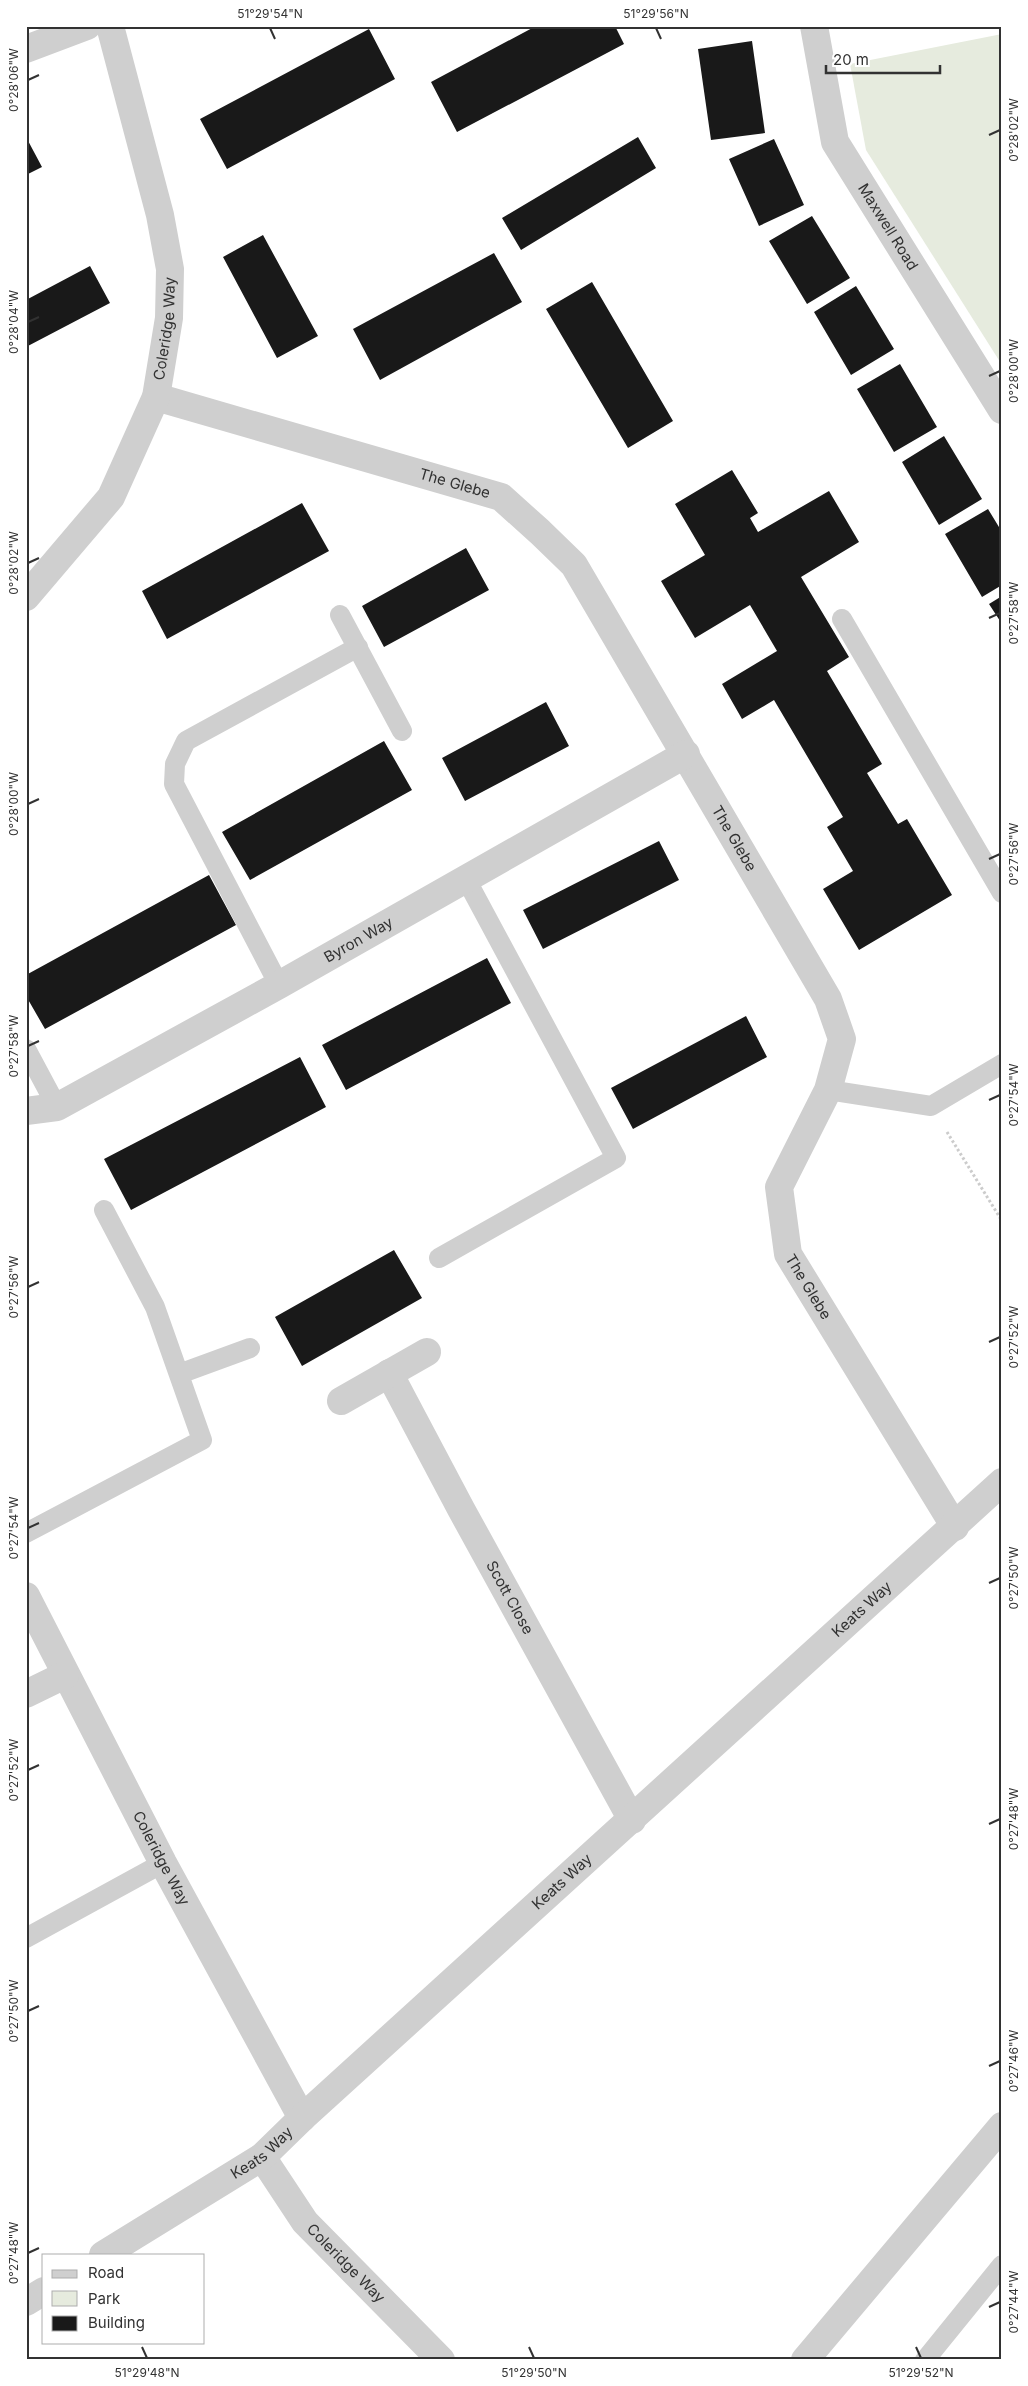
<svg xmlns="http://www.w3.org/2000/svg" width="1028" height="2386" font-family="Inter,sans-serif">
<rect width="100%" height="100%" fill="#fff"/>
<!-- green -->
<path fill="#e6ebde" d="M1002,34v331l-136,-215 -16,-86z"/>
<!-- building -->
<path fill="#191919" d="M536,26h79l9,18 -167,88 -26,-50z
M369,29l26,50 -168,90 -27,-50z
M752,41l13,92 -54,7 -13,-91z
M26,137l16,30 -16,8z
M638,137l18,31 -135,82 -19,-32z
M774,139l30,66 -45,21 -30,-67z
M812,216l38,62 -43,26 -38,-63z
M263,235l55,101 -41,22 -54,-101z
M494,253l28,49 -142,78 -27,-51z
M90,266l20,37 -84,44v-47z
M592,282l81,139 -45,27 -82,-139z
M856,286l38,63 -43,26 -37,-63z
M900,364l37,63 -43,25 -37,-63z
M944,436l38,63 -43,26 -37,-63z
M732,470l26,43 -8,5 8,14 71,-41 30,51 -58,35 48,80 -22,14 55,93 -15,9 31,51 9,-5 45,76 -93,55 -36,-61 30,-18 -26,-44 16,-10 -69,-117 -32,19 -20,-35 55,-33 -27,-46 -55,33 -34,-57 44,-26 -30,-51z
M302,503l27,48 -162,88 -25,-48z
M988,509l14,23v53l-20,12 -37,-63z
M466,548l23,42 -105,57 -22,-41z
M1002,596v28l-13,-20z
M546,702l23,44 -104,55 -23,-43z
M384,741l28,49 -162,90 -28,-48z
M659,841l20,39 -136,69 -20,-39z
M209,875l27,50 -191,104 -19,-33v-21z
M487,958l24,45 -165,87 -24,-45z
M746,1016l21,41 -134,72 -22,-41z
M300,1057l26,50 -195,103 -27,-51z
M394,1250l28,48 -120,68 -27,-49z"/>
<g fill="none" stroke-linecap="round" stroke-linejoin="round">
<!-- path -->
<path stroke="#ccc" stroke-width="3" stroke-dasharray="2.5 2.5" stroke-linecap="butt" d="M947,1132l55,89"/>
<!-- lane -->
<path stroke="#cfcfcf" stroke-width="20" d="M340,615l62,116
M842,619l160,274
M279,985l-105,-201 1,-20 11,-23 172,-94
M26,1049l31,58
M828,1090l103,16 71,-42
M439,1258l177,-100 -150,-279
M179,1374l71,-26
M26,1533l176,-93 -47,-133 -51,-97
M26,1938l137,-75
M925,2360l77,-95"/>
<!-- street -->
<g stroke="#cfcfcf" stroke-width="28">
<path id="s1" d="M814,26l21,116 167,268"/>
<path d="M26,49l61,-23"/>
<path id="s2" d="M156,397l345,100 39,35 34,33 254,434 14,40 -14,51 -49,97 9,67 167,273"/>
<path id="s3" d="M26,597l85,-100 45,-100 13,-79 1,-49 -10,-54 -50,-189"/>
<path id="s4" d="M26,1111l31,-4 222,-122 407,-231"/>
<path id="s5" d="M389,1373l72,136 171,311"/>
<path d="M341,1401l86,-49"/>
<path id="s6" d="M26,1596l137,267 139,255"/>
<path d="M26,1694l39,-19"/>
<path id="s7" d="M262,2157l43,65 136,138"/>
<path id="s8" d="M103,2255l159,-98 40,-39 700,-636"/>
<path d="M26,2302l18,-11"/>
<path d="M805,2360l197,-234"/>
</g>
</g>
<!-- ticks -->
<path fill="none" stroke="#323232" stroke-width="2" d="M270,28l5,11M656,28l5,11M28,80l11,-5M989,135l11,-5M28,322l11,-5M989,376l11,-5M28,563l11,-5M989,618l11,-5M28,804l11,-5M989,859l11,-5M28,1046l11,-5M989,1100l11,-5M28,1287l11,-5M989,1342l11,-5M28,1528l11,-5M989,1583l11,-5M28,1770l11,-5M989,1824l11,-5M28,2011l11,-5M989,2066l11,-5M28,2253l11,-5M989,2307l11,-5M142,2347l5,11M529,2347l5,11M916,2347l5,11"/>
<g text-anchor="middle" stroke-width="5" stroke-linejoin="round" paint-order="stroke">
<!-- street labels -->
<g font-size="15" fill="#323232" stroke="#fff">
<text dy="5" stroke="none"><textPath href="#s1" startOffset="218">Maxwell Road</textPath></text>
<text dy="5" stroke="none"><textPath href="#s3" startOffset="310">Coleridge Way</textPath></text>
<text dy="5" stroke="none"><textPath href="#s2" startOffset="311">The Glebe</textPath></text>
<text dy="5" stroke="none"><textPath href="#s2" startOffset="776">The Glebe</textPath></text>
<text dy="5" stroke="none"><textPath href="#s4" startOffset="376">Byron Way</textPath></text>
<text dy="5" stroke="none"><textPath href="#s2" startOffset="1272">The Glebe</textPath></text>
<text dy="5" stroke="none"><textPath href="#s5" startOffset="255">Scott Close</textPath></text>
<text dy="5" stroke="none"><textPath href="#s8" startOffset="999">Keats Way</textPath></text>
<text dy="5" stroke="none"><textPath href="#s6" startOffset="295">Coleridge Way</textPath></text>
<text dy="5" stroke="none"><textPath href="#s8" startOffset="594">Keats Way</textPath></text>
<text dy="5" stroke="none"><textPath href="#s8" startOffset="189">Keats Way</textPath></text>
<text dy="5" stroke="none"><textPath href="#s7" startOffset="136">Coleridge Way</textPath></text>
</g>
</g>
<!-- border -->
<rect width="1028" height="2386" fill="none" stroke="#ffffff" stroke-width="55"/>
<!-- legend -->
<rect x="42" y="2254" width="162" height="90" fill="#ffffff" stroke="#adadad"/>
<rect x="52" y="2270" width="25" height="8" fill="#cfcfcf" stroke="#adadad"/>
<text x="88" y="2278" font-size="15" fill="#323232">Road</text>
<rect x="52" y="2291" width="25" height="15" fill="#e6ebde" stroke="#adadad"/>
<text x="88" y="2304" font-size="15" fill="#323232">Park</text>
<rect x="52" y="2316" width="25" height="15" fill="#191919" stroke="#adadad"/>
<text x="88" y="2328" font-size="15" fill="#323232">Building</text>
<!-- scale -->
<path d="M826 65v8h114v-8" fill="none" stroke="#323232" stroke-width="2.5"/>
<text x="833" y="65" font-size="15" fill="#323232" stroke="#ffffff" stroke-width="4" paint-order="stroke">20 m</text>
<rect x="28" y="28" width="972" height="2330" fill="none" stroke="#323232" stroke-width="2"/>
<g font-size="12" text-anchor="middle" fill="#323232">
<text x="270" y="18">51°29'54"N</text>
<text x="656" y="18">51°29'56"N</text>
<text transform="translate(14 80) rotate(-90)" y="4">0°28'06"W</text>
<text transform="translate(1014 130) rotate(-90)" y="4">0°28'02"W</text>
<text transform="translate(14 322) rotate(-90)" y="4">0°28'04"W</text>
<text transform="translate(1014 371) rotate(-90)" y="4">0°28'00"W</text>
<text transform="translate(14 563) rotate(-90)" y="4">0°28'02"W</text>
<text transform="translate(1014 613) rotate(-90)" y="4">0°27'58"W</text>
<text transform="translate(14 804) rotate(-90)" y="4">0°28'00"W</text>
<text transform="translate(1014 854) rotate(-90)" y="4">0°27'56"W</text>
<text transform="translate(14 1046) rotate(-90)" y="4">0°27'58"W</text>
<text transform="translate(1014 1095) rotate(-90)" y="4">0°27'54"W</text>
<text transform="translate(14 1287) rotate(-90)" y="4">0°27'56"W</text>
<text transform="translate(1014 1337) rotate(-90)" y="4">0°27'52"W</text>
<text transform="translate(14 1528) rotate(-90)" y="4">0°27'54"W</text>
<text transform="translate(1014 1578) rotate(-90)" y="4">0°27'50"W</text>
<text transform="translate(14 1770) rotate(-90)" y="4">0°27'52"W</text>
<text transform="translate(1014 1819) rotate(-90)" y="4">0°27'48"W</text>
<text transform="translate(14 2011) rotate(-90)" y="4">0°27'50"W</text>
<text transform="translate(1014 2061) rotate(-90)" y="4">0°27'46"W</text>
<text transform="translate(14 2253) rotate(-90)" y="4">0°27'48"W</text>
<text transform="translate(1014 2302) rotate(-90)" y="4">0°27'44"W</text>
<text x="147" y="2377">51°29'48"N</text>
<text x="534" y="2377">51°29'50"N</text>
<text x="921" y="2377">51°29'52"N</text>
</g>
</svg>
